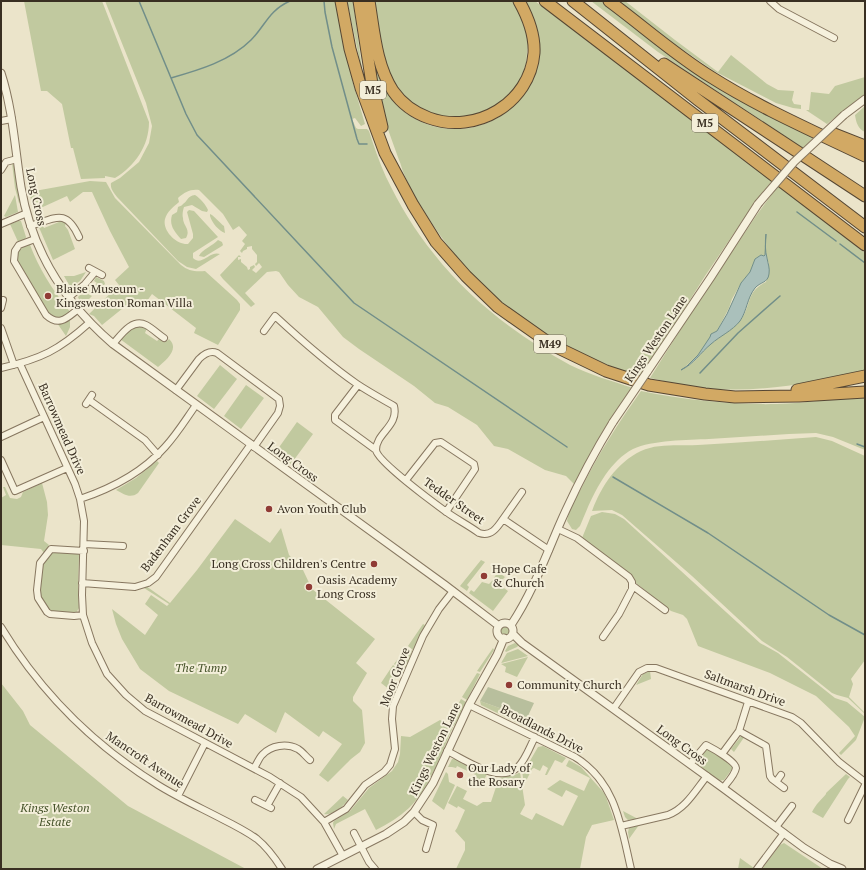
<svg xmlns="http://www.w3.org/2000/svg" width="866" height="870" font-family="'PT Serif',serif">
<rect width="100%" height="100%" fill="#ebe4ca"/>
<!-- green -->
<path fill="#c1c99f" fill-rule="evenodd" d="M24,1h78l47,121c0,24 -14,44 -34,56l-10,-2v2l-24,1 -8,-31h-2l-9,-44 -15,-13h-6z
M105,1h232l16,82 12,41 -4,2 -6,-8 -3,1 4,9 2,1h9l2,2c5,15 10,31 17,46 13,27 29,54 48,77 36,46 85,83 136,111 20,10 42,16 63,23l-42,64 -17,32 -8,-8 -21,-6 -37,-21 -14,-3 -17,-21 -29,-18 -13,-4 -21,-17 -55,-37 -16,-12 -25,-30 -19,-10 -11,-12 -9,-13 -3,-1 -9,1 -22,21 10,11 -4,3 -28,-28 -3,-4 19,-20 2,2h-3v3l3,-1v3l6,5 1,3 2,-1v-2l4,-2 1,2 -3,3 4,3 6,-6 -3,-4 -3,3 -1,-2 2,-2v-7l-5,-6v-3l-5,1v2l-4,2 -1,2 -2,-2 5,-7 -3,-3 5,-6 -8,-9 -6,4 -10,-16 -24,-24c-9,-1 -14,2 -21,8l1,4c-6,5 -12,10 -14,17 -3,12 12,26 23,25l5,-6v-4l-6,-22 2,-2 5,1 24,26 -25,16v5c9,9 17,-8 27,-4l-24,15 -9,-2 -9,-6 -61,-64c-3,-4 -7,-8 -6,-14l9,-5 19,-16 10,-19 3,-17 -6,-23z
M348,1h5l10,75 -15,-71z
M375,1h137l8,13 5,12 3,17 -2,20 -4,13 -6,11 -15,16 -27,14h-37l-24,-11 -18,-19 -13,-31z
M523,1h12l237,180 -21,27 -46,68 -64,101c-20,-7 -41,-14 -60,-23 -62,-29 -117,-79 -153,-137 -9,-14 -18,-28 -24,-43 -2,-4 -3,-10 -5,-14 -7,-20 -15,-40 -20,-61 -4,-19 -7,-39 -11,-59 5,21 10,44 25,61 40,46 118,34 140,-25 2,-7 -8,-64 -10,-75z
M591,1h11l69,53 143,83 -11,11 -145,-96z
M619,1h6l50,39 43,32 13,-17 36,29 11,6 16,1 -2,9 2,4 7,1v4l-8,-1 -17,-5 -62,-32 -38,-26z
M865,77v18l-21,15 -17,14 -21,-14h3l2,-18 18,2 6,-8z
M865,106v26c-7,-3 -9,-10 -10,-17z
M12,163l2,3 6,36 -1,1 -4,-15z
M90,181l16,1 9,16 66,67c7,6 15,7 24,6l32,29 3,4v6l-22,35 -24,-12 2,-5 -44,-34 -10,14 -4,-2 -5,-6 -31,25 -8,-9 -5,-2 30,-29 -4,-5 14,-13 -19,-36 -18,-39h-9l-13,10 -3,-6 -33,15 -5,-19z
M778,186l87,67v119c-49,10 -98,20 -149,17 -22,-1 -44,-6 -66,-11l39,-62 67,-100zM766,253l3,12 -3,17c-21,10 -14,24 -26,39 -8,10 -20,15 -29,23 -10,8 -16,20 -28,25l17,-16 4,-7 7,-9v-3l6,-3 12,-23 3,-9 9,-16 9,-11 5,-13 6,-4 4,1z
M15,195l3,17 -12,5 -2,-1z
M195,195c5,3 11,10 13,15l-1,2 -5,-1 -10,-6 -8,2c-1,3 -2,8 -1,11 0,8 8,11 3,20l-5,1c-7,-8 -12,-14 -9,-24l5,-3 1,-5c1,-1 4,-1 5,-3 5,-3 4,-8 12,-9z
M210,214c2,0 11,10 14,12l1,7c-6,-2 -13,-10 -15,-17z
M58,219h2l6,4 -1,3 3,4 7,19 -22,11 -15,-35 4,-1 2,4 15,-6z
M18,221h3l5,16 -1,3 -6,4 -9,-20z
M218,240l4,2 1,3 -1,1 -18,11 -5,-1c3,-7 14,-10 19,-16z
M29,242c9,26 25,50 42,71l-11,6 -11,-3 -32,-52c-2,-13 1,-16 12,-22z
M86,272l-6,9 -8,5 2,3 -2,1 -8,-14h10z
M96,277l8,4 1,3 -12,11 -5,-3 9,-9 -3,-2z
M88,294l4,2 -10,10 -4,-9 2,-2z
M70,319v8l-4,9 -9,-13h5z
M140,326l7,2 -2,5 12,8 3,-3 7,3 2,-2c11,10 -3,21 -11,28l-38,-28 10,-11z
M220,365l17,14 -23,30 -17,-13z
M246,385l18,13 -23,31 -17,-13z
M641,391c45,9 90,14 136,13 29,-1 59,-6 88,-6v52l-32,-13 -17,-4c-36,1 -72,4 -107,6 -21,1 -57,1 -76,10 -27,14 -42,50 -53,77l-4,4 -4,-1 -5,-8c2,-12 9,-23 15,-34 17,-34 37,-65 59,-96z
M297,422l16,12 -22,30 -16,-11z
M816,437l16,4 33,15v204l-14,19 2,5 -4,13 16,16v1l-17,-16 -11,-3 -5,-2 -45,-36 -25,-16 -70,-65 -70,-61 -10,-5 -20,1c9,-24 24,-48 49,-60 17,-8 38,-5 57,-6 39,-2 78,-5 118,-8z
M157,461l2,2 -21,30c-8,6 -14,1 -22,-3l20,-12z
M42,483l5,19 1,13 -4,26 5,4 -5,8 -3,-4 -40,-4v-47l5,-3 -3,-8h2l5,11 7,1 4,-2 2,-5z
M602,512l13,2 9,5 136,124 18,10 57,45 12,4 18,15 -9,23 -15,15 -2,-2 16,-17 -6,-9 -33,-31 -46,-23 -72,-27 -11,-27 -4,-4 -12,-4 -35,-28 -5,-8 -49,-37 9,-22z
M235,519l35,24 11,-15 8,27 14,15 9,19 63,50 -19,24 11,10 -14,24v4l9,9 3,33 -5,9 -9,7 -23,23 -9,-7 23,-31 -19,-13 -4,6 -34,-25 -9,21 -31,-19 -7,10 -69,-33 -29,-22 -18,-30 -6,-15 -4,-15 33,26 13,-20 -13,-11 6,-9 16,11 2,-2 -25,-16 2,-2 24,17 27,-33z
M53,551h25l1,3 -1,33 1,21 -3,5 -26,-2 -3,-2 -8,-16 2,-27z
M481,560l4,2 -18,23 2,2 -2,4 -7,-5z
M498,572l7,5 -6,6 -6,-4z
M493,580l15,11 -15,20 -24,-18 2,-3 3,2 8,-10 7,2z
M423,624l2,1 -12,25 -5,-4z
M500 631a5 5 0 1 1 10 0a5 5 0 1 1-10 0Z
M515,643l4,2 -2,2 -11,5 -1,-1 3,-5z
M407,647l5,4 -8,21 -10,-8z
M493,648l1,2 -14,22 -3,-1z
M518,649l10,7 -27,7 6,-10z
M528,657l-11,20 -12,-5 1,-5 -5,-3z
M393,665l6,5 -7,17 4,2 -2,4 -13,-10z
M650,671l1,8 -15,6 7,-11z
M477,673l3,1 -13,26 -5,-3z
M1,683l22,28 7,14 98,81 118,63h-245z
M390,692l4,2 -4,9 -8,3z
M461,699l5,3 -12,24 -6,-3z
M480,701l47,17 -3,8 -43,-21z
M440,720l13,7c-12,26 -23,61 -44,81 -10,9 -21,16 -33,22l-11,-21 -29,15 -2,5 -1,-6 1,-2 16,-10 19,-23 23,-17 6,-9 2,-8 1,-18 9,1z
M742,735l3,1 -11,16 -3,-3z
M543,746l23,12 -4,5 -7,-3 -8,15h-2l3,-7 -5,-3 -3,6 -6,-3 -2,1 -8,16 -2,-15 5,-4 11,-19z
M706,749h4l22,16v4l-8,11 -6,1 -20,-16 -1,-6z
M452,759h4l31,15 -3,6 -4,1 -5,-2 1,-4 -19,-9 -1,2 -4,-1h-4z
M569,760l12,7 24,27 9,26 -22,5 -6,12 -6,32h-124l9,-19v-8l-10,-11 2,-3 8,-18 -7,-4 -1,2 -9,-5 9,-17 10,5 -4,8 14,7 6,-4h8l8,-24 18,-4 3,-2 5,33 -5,9 12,6 4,-7 27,13 15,-30 -12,-6 -4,7 -15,-8 13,-9 24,11 6,-13 -24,-12z
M446,772l2,2 1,8 6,3 -11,25 -12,-9z
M846,774l4,3 -2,2 -25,39 -11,-6c4,-8 9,-12 14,-18v-1z
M343,796l5,4c-5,6 -15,16 -24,14z
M623,811l15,8 -10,1 -3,-3z
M639,825l-10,14 -1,-7 1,-4z
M784,843l39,26h-61l18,-24z
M740,858l14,10 -1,1h-15z"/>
<!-- cemetery -->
<path fill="#b8bf9d" d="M488,687l46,16 -7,15 -47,-17z"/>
<!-- water -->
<path fill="#aac0bb" stroke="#718e89" d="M766,234c-1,8 -1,17 1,24 1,6 3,10 2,16 -1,9 -9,8 -14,14 -8,10 -8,23 -15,33 -8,10 -20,15 -29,23 -11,9 -17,20 -30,26l6,-4 11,-11 12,-18 1,-3 6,-3 10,-17 14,-31 9,-11 5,-13 6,-4 3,1 1,-1z"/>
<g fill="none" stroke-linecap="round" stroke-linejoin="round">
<!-- stream -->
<path stroke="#718e89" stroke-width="1.5" d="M139,1l47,113 11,21 157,168 213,144
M324,1l1,11 7,35 25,92 2,5h8
M171,78c28,-8 59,-17 80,-38 15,-15 17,-29 39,-39
M797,212l39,29
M840,244l25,19
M700,373l38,-40 42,-37
M857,444l8,3
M613,477l95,56 121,82 36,20"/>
<defs>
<path id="minor" d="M770,1l9,8 55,29
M1,121l11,-2
M1,170l5,-8 11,-3
M1,224l26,-11
M30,226c26,-8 36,-18 49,11
M35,239l-16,6 -4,6 -1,10 32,54c13,12 21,3 31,-5
M89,268l13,7
M68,298l17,-14 10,-12
M1,308l2,-8
M1,328l13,37
M264,331l11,-15c26,24 53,48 82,68 12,8 25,15 37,22 5,20 -18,27 -18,44 1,11 58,53 69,61 11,8 23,14 34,22 12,4 18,-5 24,-14l46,31
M113,344c8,-9 19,-26 33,-19 6,3 12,9 18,13
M20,364l55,120 5,15 4,22 -2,74 1,20 9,28 15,31 19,21 19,16 125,66 31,20 23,25 19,34
M1,368c40,-9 58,-18 88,-45
M358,385l-23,30v5l41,30
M176,390l23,-31c5,-5 11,-9 18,-6l62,46 1,7 -2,7 -24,34
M89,400l56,40 13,15
M86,404l6,-9
M1,437l43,-20
M1,460l14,31 52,-23
M406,480l29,-37 6,-1 33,22 1,5 -29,43
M80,499c33,-11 62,-26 85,-52 12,-13 21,-28 31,-42
M503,519l19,-27
M558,529l19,9 52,39 3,5v7l-13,25 -16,23
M84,544l39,2
M82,583l53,4 13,-4 8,-6 95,-133
M633,586l32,24
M83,615l-9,1 -24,-2 -3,-2 -9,-14 -1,-8 3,-27 11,-14 33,2
M1,627c40,66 91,117 157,158 21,13 43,23 64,34 12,6 24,12 35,20 10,8 18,19 25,30
M469,705l106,52c41,25 46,69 56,112
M614,708l25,-36 8,-4h9l136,49 9,6 38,39 26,20
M739,731l27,15 4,30 2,3 12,9
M447,751c19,9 53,34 71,16 8,-8 12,-21 17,-30
M722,754l17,-23 9,-29
M690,764l16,-19 2,1c6,3 28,16 28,22 -1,7 -9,15 -13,20
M254,768c3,-4 5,-10 8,-13 9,-10 25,-12 36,-6 5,3 8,8 12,11
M776,782l5,-7
M178,796l27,-53
M255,800l16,8
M267,806l13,-23
M414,812l8,8 11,5 -7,24
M848,820l17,-35
M324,822l22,-13 19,-24 19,-13 6,-7 5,-16 -3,-30 1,-13 30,-70 16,-27 14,-18
M621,826l47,-11c18,-7 27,-24 39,-39
M776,827l16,-21
M354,833l15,29 6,7
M757,869l27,-36"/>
<path id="tertiary" d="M1,73c12,37 14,76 20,114 11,65 43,115 92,157l332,241 54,41
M844,115l21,-16
M647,372l64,-95 47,-73
M497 631a8 8 0 1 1 16 0a8 8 0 1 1-16 0Z
M511,625c20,-30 33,-64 47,-97 16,-37 34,-72 55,-106
M513,634l9,9 201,145 81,60 26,16 12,5
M317,869l69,-35 18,-12 10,-10 19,-29 36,-78 28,-50 7,-17"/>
<path id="motorway" d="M341,1l9,48 11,39 24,65 28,52 23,37 30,34 32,31 54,38 54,26 43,14 56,9 30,3 64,-1 66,-4
M359,1l13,83 10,43
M369,1c5,30 7,64 24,90 9,13 22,22 36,27 47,17 101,-15 105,-65 1,-19 -6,-36 -15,-52
M545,1l320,244
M573,1l125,99 167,127
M609,1c34,25 66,54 102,76 49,31 102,54 154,79
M664,64l201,132
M832,133l33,13
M797,390l68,-14"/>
</defs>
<!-- minor casing -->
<use href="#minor" stroke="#877760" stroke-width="8"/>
<!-- tertiary casing -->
<use href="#tertiary" stroke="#877760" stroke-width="9"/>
<!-- motorway casing -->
<use href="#motorway" stroke="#554633" stroke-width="13"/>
<!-- minor -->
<use href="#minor" stroke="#f6f1dd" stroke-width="6"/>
<!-- tertiary -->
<use href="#tertiary" stroke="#f6f1dd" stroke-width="7"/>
<!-- motorway -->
<use href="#motorway" stroke="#d2a964" stroke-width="11"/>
<defs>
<path id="tertiary-bridge" d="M758,204l36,-42 50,-47
M613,422l34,-50"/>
</defs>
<!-- tertiary-bridge casing -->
<use href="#tertiary-bridge" stroke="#877760" stroke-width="9" stroke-linecap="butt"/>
<!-- tertiary-bridge -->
<use href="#tertiary-bridge" stroke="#f6f1dd" stroke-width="7"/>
</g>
<!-- markers -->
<g fill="#903b35" stroke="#f3eed9" stroke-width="1.5">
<circle cx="48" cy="296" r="4"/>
<circle cx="269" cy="509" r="4"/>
<circle cx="374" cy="564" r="4"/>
<circle cx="484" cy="576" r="4"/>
<circle cx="309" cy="587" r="4"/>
<circle cx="509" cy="685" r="4"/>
<circle cx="460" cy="775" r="4"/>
</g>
<g text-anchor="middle" stroke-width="4" stroke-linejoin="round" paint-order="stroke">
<!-- shield labels -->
<g fill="#f3eed9" stroke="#716859" stroke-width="1">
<rect x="360" y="81" width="26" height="18" rx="3"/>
<rect x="692" y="114" width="26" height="18" rx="3"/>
<rect x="534" y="335" width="32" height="18" rx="3"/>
</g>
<g font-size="11" font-weight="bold" fill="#392f22">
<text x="373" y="94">M5</text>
<text x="705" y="127">M5</text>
<text x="550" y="348">M49</text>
</g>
<!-- street labels -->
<g font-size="12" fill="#392f22" stroke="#f3eed9">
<text transform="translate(36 197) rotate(78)" y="4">Long Cross</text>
<text transform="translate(656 339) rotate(-56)" y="4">Kings Weston Lane</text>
<text transform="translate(62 429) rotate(66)" y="4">Barrowmead Drive</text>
<text transform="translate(293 462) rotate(36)" y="4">Long Cross</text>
<text transform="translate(454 501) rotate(35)" y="4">Tedder Street</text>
<text transform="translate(171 534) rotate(-53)" y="4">Badenham Grove</text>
<text transform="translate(395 677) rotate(-69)" y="4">Moor Grove</text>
<text transform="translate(745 688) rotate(20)" y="4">Saltmarsh Drive</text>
<text transform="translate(189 721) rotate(29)" y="4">Barrowmead Drive</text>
<text transform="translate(542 729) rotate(27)" y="4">Broadlands Drive</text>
<text transform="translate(682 745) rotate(36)" y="4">Long Cross</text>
<text transform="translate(435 749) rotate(-64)" y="4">Kings Weston Lane</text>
<text transform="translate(145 760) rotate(34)" y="4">Mancroft Avenue</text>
</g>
<!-- poi labels -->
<g font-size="12" fill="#392f22" stroke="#f3eed9" text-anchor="start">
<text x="56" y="293">Blaise Museum -<tspan x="56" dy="14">Kingsweston Roman Villa</tspan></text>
<text x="277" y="513">Avon Youth Club</text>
<text x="366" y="568" text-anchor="end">Long Cross Children's Centre</text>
<text x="492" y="573">Hope Cafe<tspan x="492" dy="14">&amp; Church</tspan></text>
<text x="317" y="584">Oasis Academy<tspan x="317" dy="14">Long Cross</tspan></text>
<text x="517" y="689">Community Church</text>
<text x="468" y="772">Our Lady of<tspan x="468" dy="14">the Rosary</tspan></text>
</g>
<!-- park labels -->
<g font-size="12" font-style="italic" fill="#46532a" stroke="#f3eed9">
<text x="201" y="672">The Tump</text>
<text x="55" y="812">Kings Weston<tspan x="55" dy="14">Estate</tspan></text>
</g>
</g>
<!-- border -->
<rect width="866" height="870" fill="none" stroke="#392f22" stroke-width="4"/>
</svg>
